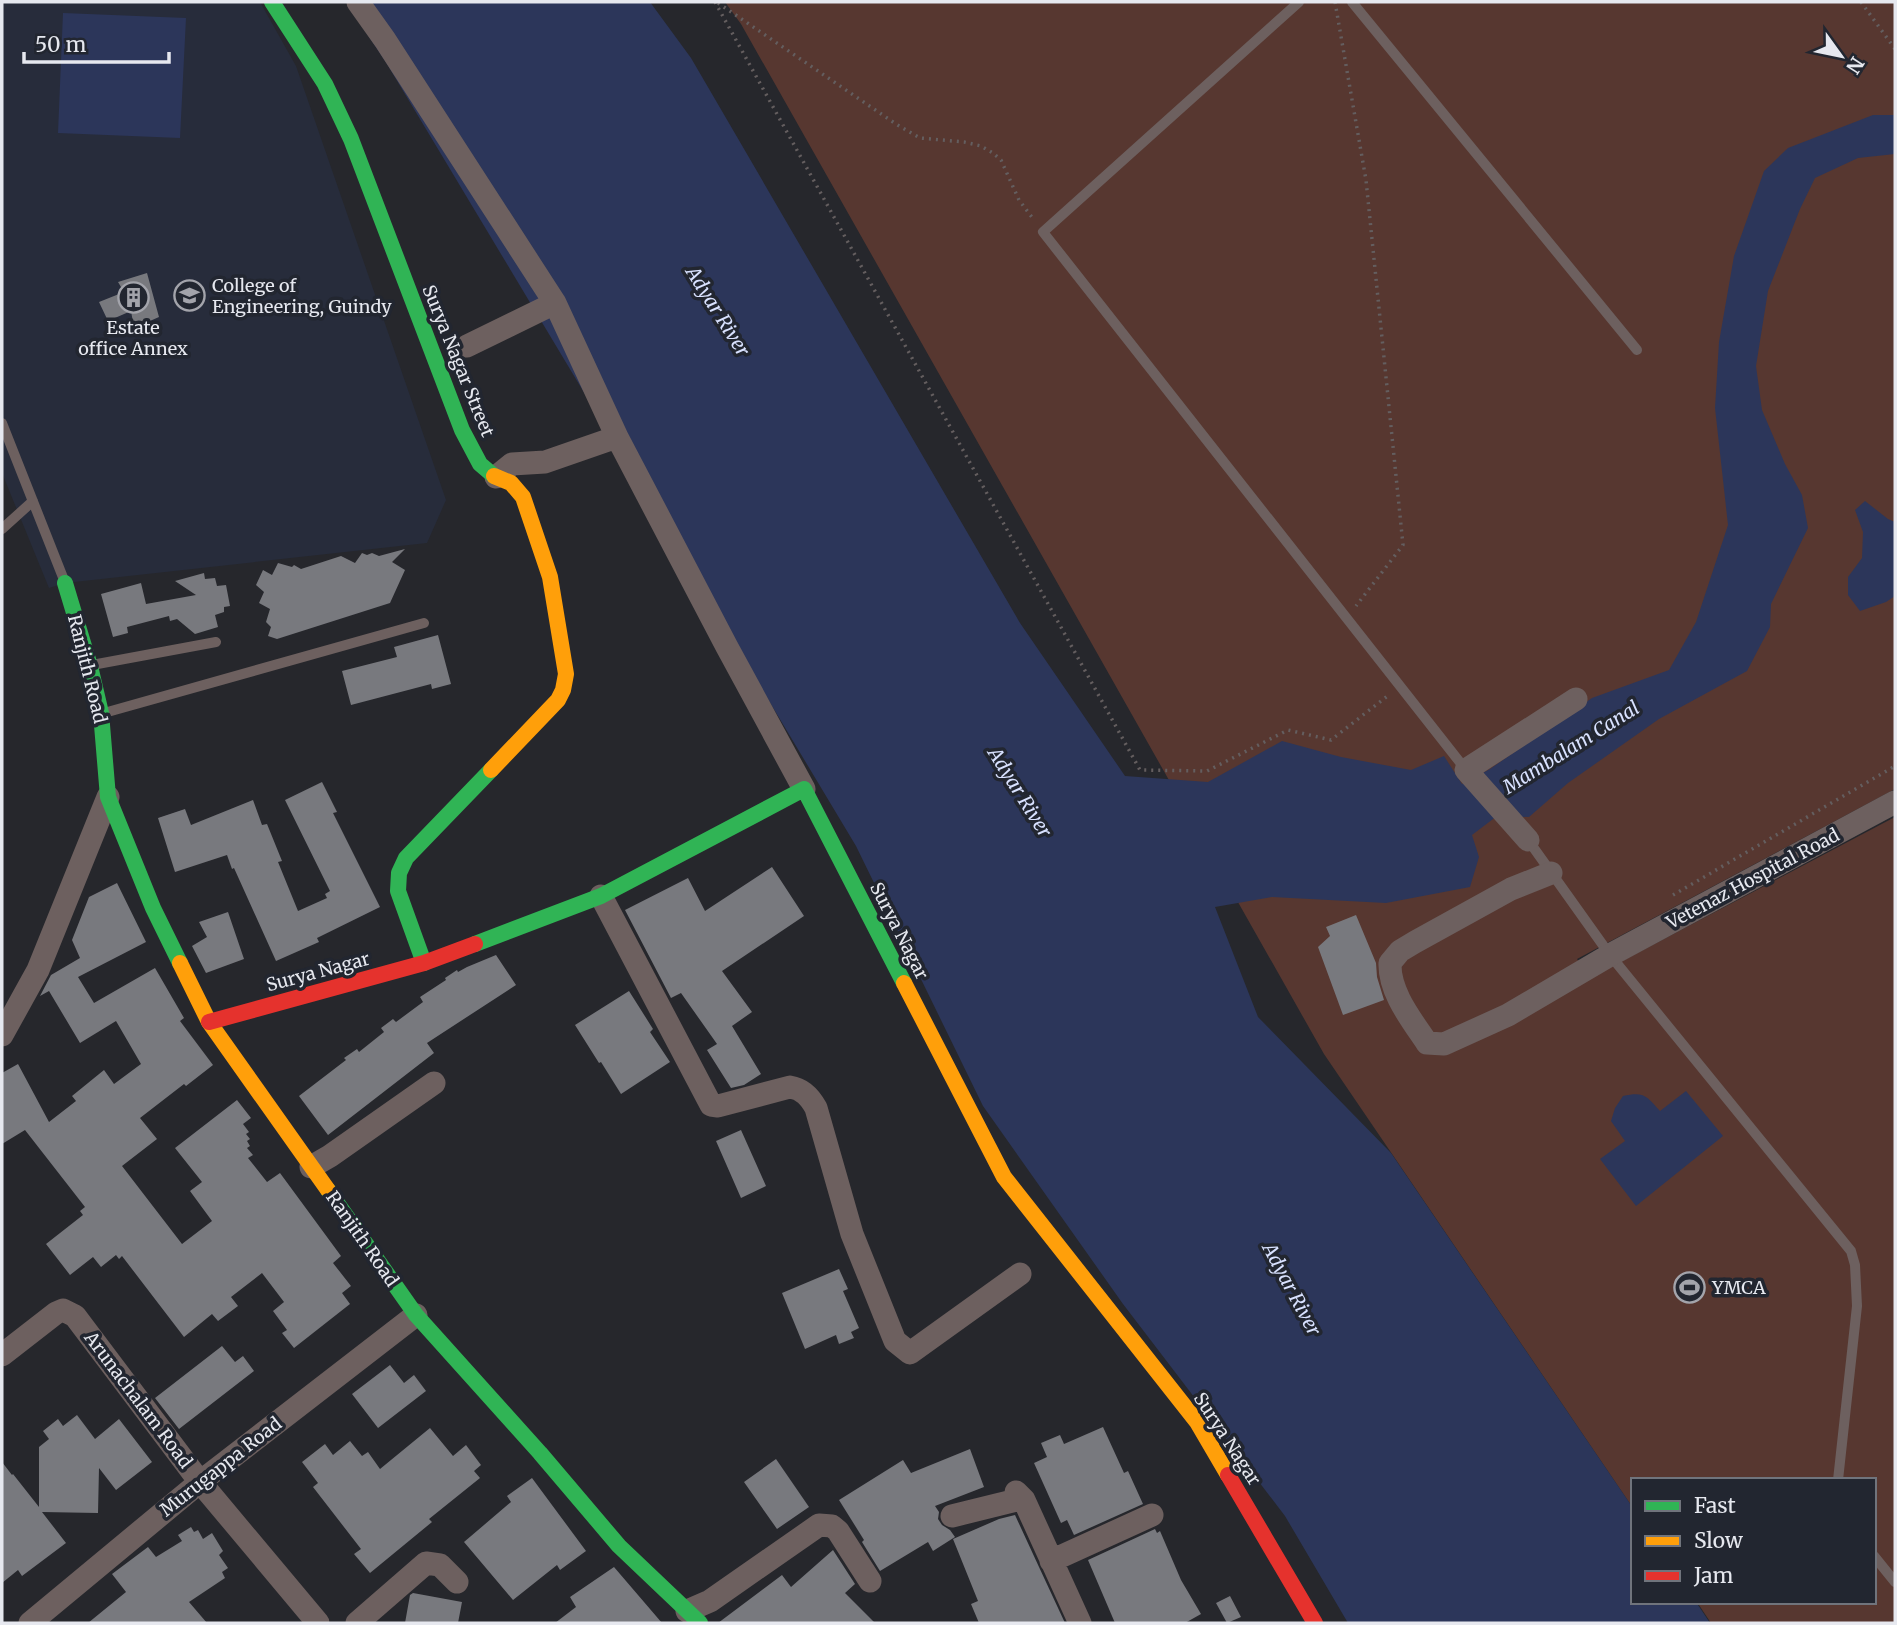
<svg xmlns="http://www.w3.org/2000/svg" width="1897" height="1625" font-family="Merriweather,serif">
<rect width="100%" height="100%" fill="#26272c"/>
<!-- built -->
<path fill="#272c3b" d="M2,2h258l36,64 150,434 -19,43 -362,40 -16,5 -47,-115z"/>
<!-- green -->
<path fill="#573730" d="M725,2h1170v787l-318,170 13,19 305,-161v806h-184l-14,-21h177v-122h-241v28l-309,-454 -583,-1030z"/>
<!-- water -->
<path fill="#2c365a" d="M346,2h304l41,56 329,565 105,153 83,6 74,-41 59,16 70,13 33,-14 18,28 28,-15 102,-71 77,-28 27,-48 32,-97 -13,-117 4,-66 15,-86 30,-85 24,-23 85,-33h22v39l-37,4 -43,20 -15,31 -32,82 -12,75 6,44 23,54 17,31 6,33 -37,76 -1,23 -23,44 -88,48 -91,64 -39,34 -32,-1 -25,19 7,22 -9,30 -84,16 -114,-6 -57,10 43,110 133,136 242,355v94h63l14,21h-362l-63,-107 -162,-212 -140,-198 -127,-260 -469,-782z
M63,13l123,5 -6,120 -122,-5z
M1865,501l23,18 7,3v74l-9,6 -26,9 -12,-16v-18l14,-19 1,-26 -8,-22z
M1686,1091l37,45 -87,70 -36,-47 25,-18 -14,-20 4,-13 8,-12c22,-5 24,1 37,15z"/>
<!-- building -->
<path fill="#78797e" d="M147,273l12,44 -25,11 -3,-17 -23,10 -9,-19 25,-10 -6,-10z
M405,549l-13,13 13,8 -15,33 -113,36 -9,-3 3,-9 -5,-5 4,-13 -11,-6 5,-11 -8,-7 7,-15 9,5 6,-12 14,4 2,-2 7,4 40,-13 14,7 7,-10 5,2 5,-2 7,3z
M204,573l1,6 10,-1 2,8 9,-1 4,21 -6,1v5l-9,3 3,12 -23,7 -18,-15 -7,2 -1,-5 -42,11 1,6 -15,4 -12,-43 40,-11 5,21 50,-9 -21,-14z
M438,635l13,49 -19,5 -1,-5 -80,21 -9,-34 55,-14 -3,-10z
M322,782l15,30 -4,1 47,94 -63,31 2,4 -43,19 -42,-93 -2,1 -5,-14 -52,17 -17,-54 27,-9 6,16 62,-25 9,25 5,-1 15,37 -4,1 20,49 29,-13 -2,-4 5,-3 -45,-91z
M772,867l32,49 -82,55 30,41 -20,14 29,48 -17,11 -13,3 -24,-38 10,-6 -36,-51 -10,5 -46,-88 63,-32 17,33z
M117,883l29,59 -68,35 16,26 61,-35 29,50 -4,3 33,44 -27,21 -2,-2 -44,34 17,21 -35,27 60,78 30,-23 -22,-30 12,-9 -27,-34 62,-48 14,18 -8,6 6,8 -3,2 4,5 -3,2 3,5 -3,2 6,7 -5,3 19,24 13,-9 61,83 -8,7 18,23 -9,7 8,11 -56,44 -12,-15 5,-3 -14,-19 11,-9 -22,-29 -31,24 7,9 -20,15 -6,-7 -28,23 -62,-81 -3,3 -3,-4 -15,12 -8,-10 -23,18 -24,-31 37,-29 -3,-4 5,-4 -60,-77 -23,14v-71l16,-9 31,58 27,-21 -4,-5 32,-26 10,14 27,-20 -25,-43 -36,22 -31,-52 -9,5 11,-21 29,-17 -8,-18 17,-43z
M228,912l16,47 -38,14 -14,-27 15,-9 -8,-15z
M1356,915l20,48 1,14 7,23 -41,15 -25,-68 12,-11 -4,-9z
M496,955l20,30 -89,58 7,10 -106,82 -29,-39 47,-36 -2,-2 13,-9 2,3 25,-20 -3,-4 12,-9 3,3 27,-20 -3,-5 26,-17 -1,-2 12,-8 1,2 9,-5z
M629,991l24,38 -3,3 20,30 -49,32 -20,-32 -2,1 -24,-38z
M741,1130l25,56 -25,12 -25,-57z
M839,1269l9,20 -5,2 16,37 -8,4 3,6 -15,6 -3,-9 -31,14 -23,-56z
M222,1346l13,16 8,-6 11,15 -75,58 -24,-31z
M390,1365l14,18 10,-8 12,16 -48,37 -26,-34z
M77,1415l18,24 24,-20 33,43 -36,28 -17,-22 -1,45 -56,-1 24,31 -44,33 -4,-6 -16,13v-121l10,13 1,-1 26,33v-60l10,-8 -6,-8 15,-12 5,7z
M1103,1427l21,46 4,-2 15,33 -69,31 -7,-15 -6,3 -27,-60 13,-6 -6,-14 19,-8 4,9z
M430,1428l23,28 13,-11 15,20 -7,6 6,7 -51,41 3,3 -62,51 -16,-19 7,-5 -48,-62 5,-4 -16,-21 23,-18 8,11 17,-14 12,15 6,-4 12,17z
M970,1449l14,38 -49,19 4,6 -1,7 4,6 8,5 5,7 -22,14 -5,-9 -48,29 -18,-29 2,-2 -25,-40 64,-40 8,13z
M776,1459l33,48 -32,22 -33,-47z
M532,1478l54,73 -26,19 -3,-5 -44,35 -49,-58 47,-40 -4,-6z
M1015,1515l24,52 26,56h-86l-8,-19 7,-3 -25,-62 46,-20z
M191,1527l3,5 4,-2 5,9 9,-6 11,18 -4,4 9,13 -6,4 3,6 -36,24 18,21h-119l38,-31 -14,-18 36,-27 8,10 26,-16 -4,-6z
M1155,1529l2,4 3,-2 21,49 20,34 -16,9h-70l-27,-63z
M833,1550l22,34 -10,9 30,30h-157l64,-48 9,12z
M614,1567l48,56h-107l21,-16 -6,-10z
M413,1593l49,9 -4,21h-53l5,-28z
M1230,1596l11,21 -14,6 -11,-20z"/>
<g fill="none" stroke-linecap="round" stroke-linejoin="round">
<!-- path -->
<path stroke="#645e5f" stroke-width="3.5" stroke-dasharray="2 5" stroke-linecap="butt" d="M715,2l425,768 67,1 81,-41 43,10 59,-46
M1335,2l31,178 37,365 -47,61
M1861,2l34,47
M718,3l178,121 24,14 44,4 17,4 12,7 8,7 18,40 15,20
M1673,895l222,-129"/>
<!-- lane -->
<path stroke="#6d605f" stroke-width="10" d="M1299,2l-256,230 423,538
M1352,2l285,348
M2,423l62,157
M2,529l31,-28
M92,665l124,-23
M104,713l320,-90
M1528,840l82,115 241,296 4,14 2,41 -19,174
M1874,1556l21,26"/>
<!-- street -->
<path stroke="#6d605f" stroke-width="23" d="M358,2l27,38 170,263 62,134 110,210 77,142
M467,346l88,-43
M496,477l16,-13 33,-2 72,-25
M1528,840l-62,-70 110,-71
M1551,873l-40,16 -96,53 -15,9 -10,12c-1,29 21,56 37,80l17,1 64,-29 102,-60 285,-153
M601,896l110,209 7,1 72,-19c13,2 20,10 26,21l36,126 43,107 15,12 110,-79
M2,1035l36,-65 70,-173
M311,1167l19,-11 104,-73
M2,1355l54,-42 7,-3 12,6 125,166 118,141
M952,1516l65,-16 -1,-8 8,8 56,123
M1051,1561l101,-46
M687,1611l23,-10 109,-76 13,1 6,5 32,50
M30,1623l170,-141 216,-167
M357,1623l69,-60 14,2 17,17"/>
<!-- fast -->
<path stroke="#30b455" stroke-width="16" d="M272,2l53,82 26,55 111,291 18,34 14,12
M65,583l25,83 11,47 7,84 45,111 27,55
M475,944l126,-48 203,-107 100,194
M424,963l-26,-72 1,-18 7,-15 85,-88
M328,1190l88,125 124,138 79,93 81,77"/>
<!-- slow -->
<path stroke="#ff9f0a" stroke-width="16" d="M491,770l67,-70 5,-10 3,-16 -16,-97 -27,-80 -12,-14 -17,-7
M180,963l29,59 119,168
M904,983l100,194 193,245 31,53"/>
<!-- jam -->
<path stroke="#e5322d" stroke-width="16" d="M209,1022l215,-59 51,-19
M1228,1475l87,148"/>
</g>
<!-- icons -->
<defs>
<symbol id="university-ring" viewBox="-11 -11 22 22"><circle r="9.5" fill="#222630" stroke="#a3a4ab" stroke-width="1.5"/><path d="M0-5L7-2L0 1L-7-2ZM-4 1L0 2.5L4 1V4Q0 6-4 4Z" fill="#a3a4ab"/></symbol>
<symbol id="building-ring" viewBox="-11 -11 22 22"><circle r="9.5" fill="#222630" stroke="#a3a4ab" stroke-width="1.5"/><path d="M-4-6H4V6H1V3H-1V6H-4ZM-2.5-4.3h1.7v1.8h-1.7ZM.8-4.3h1.7v1.8H.8ZM-2.5-1h1.7V.8h-1.7ZM.8-1h1.7V.8H.8Z" fill="#a3a4ab"/></symbol>
<symbol id="stadium-ring" viewBox="-11 -11 22 22"><circle r="9.5" fill="#222630" stroke="#a3a4ab" stroke-width="1.5"/><path d="M0-5a6.5 5 0 1 0 0 10a6.5 5 0 1 0 0-10ZM-3.5-1.8h7v3.6h-7Z" fill="#a3a4ab"/></symbol>
</defs>
<g fill-rule="evenodd">
<use href="#university-ring" x="172" y="278" width="35" height="35"/>
<use href="#building-ring" x="116" y="280" width="35" height="35"/>
<use href="#stadium-ring" x="1672" y="1270" width="35" height="35"/>
</g>
<g text-anchor="middle" stroke-width="7" stroke-linejoin="round" paint-order="stroke">
<!-- poi labels -->
<g font-size="18" fill="#e6e8ef" stroke="#222630" text-anchor="start">
<text x="212" y="292">College of<tspan x="212" dy="21">Engineering, Guindy</tspan></text>
<text x="133" y="334" text-anchor="middle">Estate<tspan x="133" dy="21">office Annex</tspan></text>
<text x="1712" y="1294">YMCA</text>
</g>
<!-- street labels -->
<g font-size="18" fill="#e6e8ef" stroke="#222630">
<text transform="translate(458 361) rotate(68)" y="6">Surya Nagar Street</text>
<text transform="translate(87 669) rotate(76)" y="6">Ranjith Road</text>
<text transform="translate(1753 879) rotate(-28)" y="6">Vetenaz Hospital Road</text>
<text transform="translate(899 931) rotate(63)" y="6">Surya Nagar</text>
<text transform="translate(318 972) rotate(-15)" y="6">Surya Nagar</text>
<text transform="translate(362 1239) rotate(55)" y="6">Ranjith Road</text>
<text transform="translate(138 1400) rotate(53)" y="6">Arunachalam Road</text>
<text transform="translate(1227 1439) rotate(57)" y="6">Surya Nagar</text>
<text transform="translate(221 1467) rotate(-38)" y="6">Murugappa Road</text>
</g>
<!-- water labels -->
<g font-size="19" font-style="italic" fill="#d9e2ff" stroke="#222630">
<text transform="translate(718 311) rotate(58)" y="7">Adyar River</text>
<text transform="translate(1571 747) rotate(-32)" y="7">Mambalam Canal</text>
<text transform="translate(1020 792) rotate(58)" y="7">Adyar River</text>
<text transform="translate(1292 1289) rotate(62)" y="7">Adyar River</text>
</g>
</g>
<!-- border -->
<rect width="1897" height="1625" fill="none" stroke="#e6e8ef" stroke-width="7"/>
<!-- legend -->
<rect x="1631" y="1478" width="245" height="126" fill="#222630" stroke="#70747c" stroke-width="2"/>
<rect x="1645" y="1501" width="35" height="10" fill="#30b455" stroke="#70747c" stroke-width="2"/>
<text x="1694" y="1513" font-size="21" fill="#e6e8ef">Fast</text>
<rect x="1645" y="1536" width="35" height="10" fill="#ff9f0a" stroke="#70747c" stroke-width="2"/>
<text x="1694" y="1548" font-size="21" fill="#e6e8ef">Slow</text>
<rect x="1645" y="1571" width="35" height="10" fill="#e5322d" stroke="#70747c" stroke-width="2"/>
<text x="1694" y="1583" font-size="21" fill="#e6e8ef">Jam</text>
<!-- north arrow -->
<g transform="translate(1841 56) rotate(123)" stroke="#222630" stroke-width="5" paint-order="stroke">
<path d="M0-5L12 26L0 18L-12 26Z" fill="#e6e8ef"/>
<text y="-10" font-size="19" font-weight="bold" text-anchor="middle" fill="#e6e8ef">N</text>
</g>
<!-- scale -->
<path d="M24 52v10h145v-10" fill="none" stroke="#e6e8ef" stroke-width="3.5"/>
<text x="35" y="52" font-size="21" fill="#e6e8ef" stroke="#222630" stroke-width="5" paint-order="stroke">50 m</text>
</svg>
